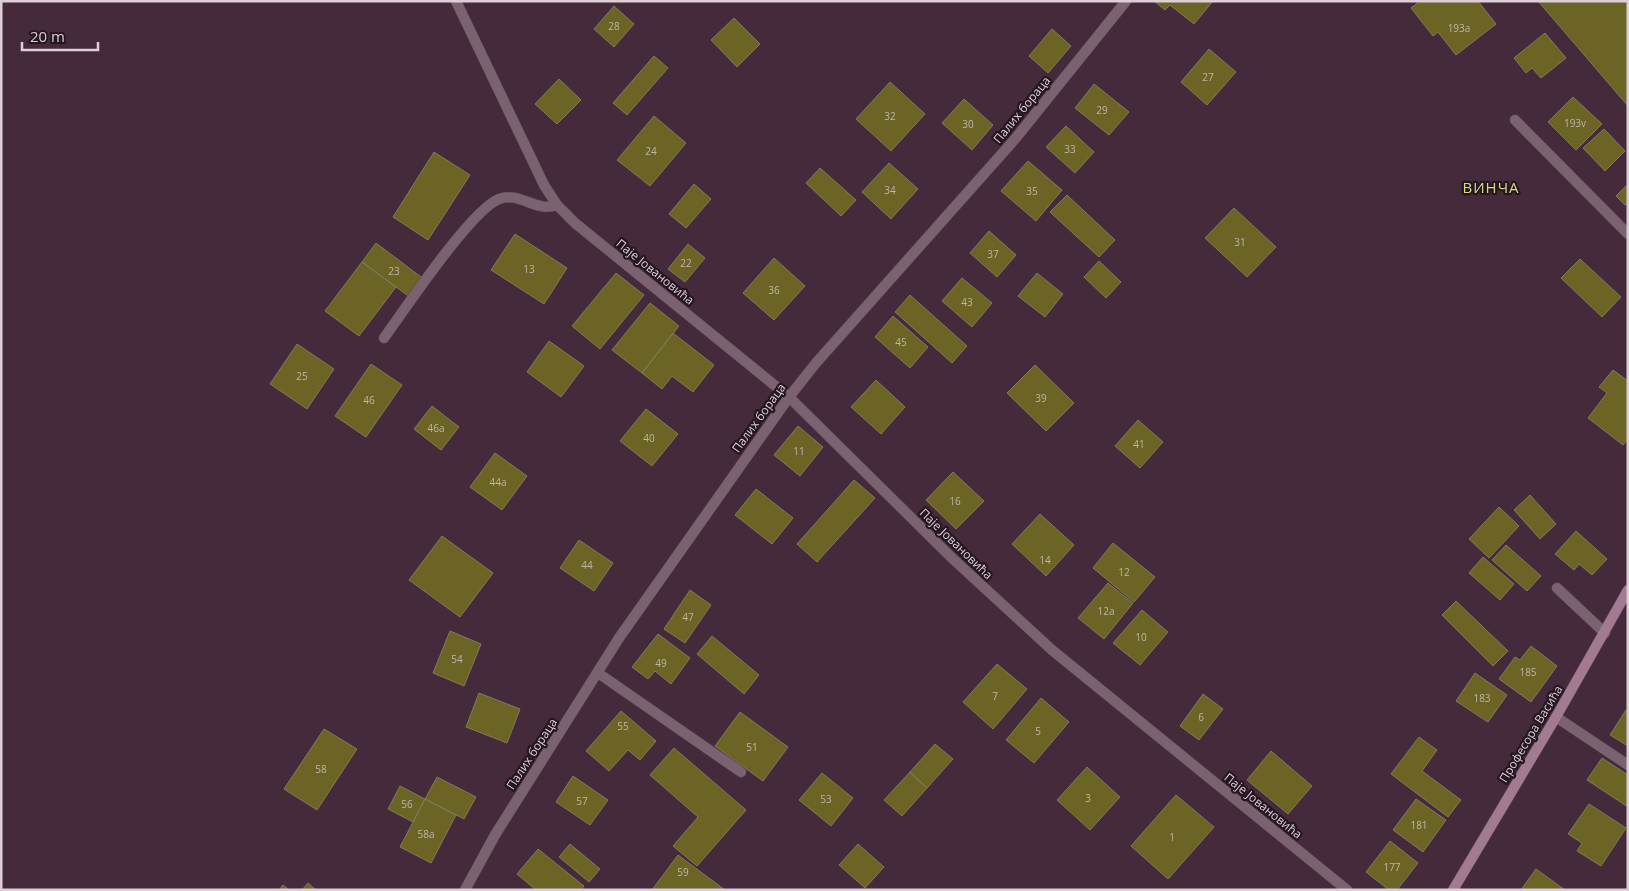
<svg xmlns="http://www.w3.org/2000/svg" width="1629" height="891" font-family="'Open Sans',sans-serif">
<rect width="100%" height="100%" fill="#452a3b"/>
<!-- building -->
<path fill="#6b6424" stroke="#7f7c5b" d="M1154,1h59l-19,23 -24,-19 -5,5z
M1420,1h58l18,23 -40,31 -18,-23 -5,4 -22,-28z
M1538,1h90v105z
M614,6l20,18 -20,23 -20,-18z
M734,18l26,26 -23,23 -26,-27z
M1052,29l19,17 -23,27 -19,-17z
M1545,33l21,25 -25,20 -9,-10 -6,5 -12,-15z
M1209,49l27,23 -29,33 -26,-23z
M654,56l14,12 -41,47 -14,-12z
M559,79l22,21 -24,24 -22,-20z
M890,82l35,32 -34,37 -35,-32z
M1094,84l35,28 -20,23 -34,-27z
M1573,97l29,27 -26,26 -28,-28z
M964,99l29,26 -21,25 -30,-27z
M654,116l32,27 -36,43 -33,-26z
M1066,126l28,26 -19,21 -29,-26z
M1604,129l21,22 -20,20 -22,-23z
M434,152l36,23 -42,65 -35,-23z
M1028,161l34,29 -26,31 -35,-30z
M889,163l29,26 -27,30 -29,-27z
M820,168l36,32 -15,16 -35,-33z
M694,184l17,15 -25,29 -17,-14z
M1628,184v19l-3,2 -9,-9z
M1067,195l48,45 -16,17 -49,-45z
M1234,208l42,39 -29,30 -42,-39z
M989,231l27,24 -19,22 -27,-24z
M515,234l52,34 -23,36 -53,-34z
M376,243l49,37 -14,18 -49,-36z
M688,244l17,14 -20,24 -17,-13z
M774,258l31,28 -31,34 -31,-27z
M1580,259l41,38 -19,20 -41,-39z
M1099,261l22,21 -15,16 -22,-21z
M362,262l34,25 -37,49 -34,-25z
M616,273l28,22 -44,54 -28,-23z
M1037,273l26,21 -18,23 -27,-21z
M962,278l30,25 -20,24 -30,-26z
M910,295l57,51 -15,17 -57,-51z
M650,303l29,23 -37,47 -30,-23z
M893,316l35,31 -18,21 -35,-31z
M673,333l41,32 -21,27 -21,-16 -10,13 -20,-16z
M549,341l35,25 -23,31 -34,-25z
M297,344l37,25 -27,40 -37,-25z
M371,364l31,21 -36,52 -31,-21z
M1035,365l39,38 -28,28 -39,-38z
M1613,370l15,11v58l-5,6 -35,-27 19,-25 -8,-6z
M876,380l29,27 -24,27 -30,-27z
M432,406l27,21 -18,23 -27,-21z
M646,409l32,25 -26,32 -32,-25z
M1138,420l25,22 -23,26 -25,-22z
M798,426l25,21 -23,29 -26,-21z
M495,453l32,23 -25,34 -32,-23z
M953,472l31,29 -28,28 -30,-29z
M854,480l21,18 -58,64 -20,-18z
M756,489l37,29 -21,26 -37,-29z
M1530,495l26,29 -16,15 -26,-29z
M1499,507l20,19 -30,32 -20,-19z
M1040,514l34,31 -28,31 -34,-32z
M1576,531l31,28 -15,16 -13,-11 -5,6 -19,-16z
M442,536l51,37 -33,44 -51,-37z
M579,540l34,23 -19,28 -34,-23z
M1113,543l42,34 -21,25 -41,-34z
M1506,545l35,31 -14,15 -35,-31z
M1483,557l31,27 -14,16 -31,-27z
M1108,583l25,20 -29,36 -26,-21z
M690,590l21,15 -26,38 -21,-14z
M1456,601l52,50 -15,15 -51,-51z
M1142,610l26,22 -28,33 -27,-22z
M450,631l31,13 -17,42 -31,-13z
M658,634l32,24 -19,26 -16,-13 -7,8 -16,-12z
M712,636l47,39 -15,19 -47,-40z
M1531,646l26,20 -26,36 -32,-23 16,-22 5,3z
M997,664l30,25 -34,40 -30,-27z
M1475,673l32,22 -19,27 -32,-21z
M479,693l41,16 -13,34 -41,-16z
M1203,694l20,15 -24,31 -19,-14z
M1041,698l28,24 -35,41 -28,-23z
M1626,710l2,1v35l-18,-11z
M621,711l35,30 -16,19 -12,-10 -19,21 -23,-20z
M740,712l48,35 -25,34 -48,-35z
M324,729l33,20 -40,61 -33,-21z
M1419,737l18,13 -15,21 39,29 -13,17 -57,-43z
M935,744l18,15 -26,29 -17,-16z
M674,748l72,62 -49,56 -24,-20 25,-29 -48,-42z
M1271,751l41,35 -24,28 -41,-34z
M1602,758l26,17v32l-41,-27z
M1087,767l33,30 -30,33 -33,-30z
M910,772l17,16 -25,28 -18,-16z
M822,773l31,25 -22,28 -32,-26z
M573,776l35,24 -18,25 -34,-23z
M437,777l39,20 -12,22 -39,-20z
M400,786l25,13 -12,23 -25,-13z
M1176,795l38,32 -46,52 -37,-33z
M425,799l31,16 -25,48 -31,-16z
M1416,799l30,21 -23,32 -30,-22z
M1589,804l37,24 -25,38 -24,-15 5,-8 -14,-9z
M1390,841l28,22 -21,27h-8l-23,-18z
M570,844l30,25 -11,13 -30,-25z
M858,844l26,23 -19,21 -26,-23z
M538,849l46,37 -3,4h-45l-19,-16z
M678,855l47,35h-73z
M1536,869l29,21h-44z
M308,883l8,7h-14z
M283,885l6,5h-10z"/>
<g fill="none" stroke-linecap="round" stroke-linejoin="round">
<defs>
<path id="lane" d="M1515,120l113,114
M384,338c21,-29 87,-128 115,-139 20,-8 38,14 58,6"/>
<path id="street" d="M456,1l88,184 13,20 18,18 214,174 163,161 100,92 295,240
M1557,588l48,45
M598,673l143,99
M1556,717l72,48
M465,890l30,-55 124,-197 170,-241 27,-34 199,-224 111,-138"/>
<path id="secondary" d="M1453,890l103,-173 72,-127"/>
</defs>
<!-- lane casing -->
<use href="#lane" stroke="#614757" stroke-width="11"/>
<!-- street casing -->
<use href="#street" stroke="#614757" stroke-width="11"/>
<!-- secondary casing -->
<use href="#secondary" stroke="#614757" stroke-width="11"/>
<!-- lane -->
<use href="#lane" stroke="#7b6271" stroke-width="10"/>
<!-- street -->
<use href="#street" stroke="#7b6271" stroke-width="10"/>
<!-- secondary -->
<use href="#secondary" stroke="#a27b93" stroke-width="10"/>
</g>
<g text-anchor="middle" stroke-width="4.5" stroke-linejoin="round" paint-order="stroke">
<!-- number labels -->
<g font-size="10" fill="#c2b3ab">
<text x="614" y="30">28</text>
<text x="1459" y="32">193a</text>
<text x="1208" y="81">27</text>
<text x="1102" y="114">29</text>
<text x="890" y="120">32</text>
<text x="1575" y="127">193v</text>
<text x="968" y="128">30</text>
<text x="1070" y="153">33</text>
<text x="651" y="155">24</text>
<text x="890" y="194">34</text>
<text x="1032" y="195">35</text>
<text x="1240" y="246">31</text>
<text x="993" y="258">37</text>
<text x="686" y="267">22</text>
<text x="529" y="273">13</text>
<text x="394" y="275">23</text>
<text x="774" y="294">36</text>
<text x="967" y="306">43</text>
<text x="901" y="346">45</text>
<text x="302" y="380">25</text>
<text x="1041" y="402">39</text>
<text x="369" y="404">46</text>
<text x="436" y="432">46a</text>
<text x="649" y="442">40</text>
<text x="1139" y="448">41</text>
<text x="799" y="455">11</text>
<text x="498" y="486">44a</text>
<text x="955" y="505">16</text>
<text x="1045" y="564">14</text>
<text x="587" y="569">44</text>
<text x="1124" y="576">12</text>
<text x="1106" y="615">12a</text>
<text x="688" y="621">47</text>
<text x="1141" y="641">10</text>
<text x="457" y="663">54</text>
<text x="661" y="667">49</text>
<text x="1528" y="676">185</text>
<text x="995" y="700">7</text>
<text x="1482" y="702">183</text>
<text x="1201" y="721">6</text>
<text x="623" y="730">55</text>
<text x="1038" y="735">5</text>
<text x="752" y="751">51</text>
<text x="321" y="773">58</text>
<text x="1088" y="802">3</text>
<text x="826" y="803">53</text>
<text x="582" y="805">57</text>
<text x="407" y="808">56</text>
<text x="1419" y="829">181</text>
<text x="426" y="838">58a</text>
<text x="1172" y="841">1</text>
<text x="1392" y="871">177</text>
<text x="683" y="876">59</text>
</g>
<!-- street labels -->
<g font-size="12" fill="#dfcdd8" stroke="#24171f">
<text transform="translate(1022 110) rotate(-51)" y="4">Палих бораца</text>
<text transform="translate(655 272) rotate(39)" y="4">Паје Јовановића</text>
<text transform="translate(759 418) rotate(-54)" y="4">Палих бораца</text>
<text transform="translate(956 544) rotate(44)" y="4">Паје Јовановића</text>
<text transform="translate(1531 734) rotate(-59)" y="4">Професора Васића</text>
<text transform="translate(532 754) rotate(-57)" y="4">Палих бораца</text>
<text transform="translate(1263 806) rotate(39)" y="4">Паје Јовановића</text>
</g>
<!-- quarter labels -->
<g font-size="15" letter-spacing="1" fill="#e0d889" stroke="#24171f">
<text x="1491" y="193">ВИНЧА</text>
</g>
</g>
<!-- border -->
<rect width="1629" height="891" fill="none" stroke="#dfcdd8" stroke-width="5"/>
<!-- scale -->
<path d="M22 42v8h76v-8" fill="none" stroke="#dfcdd8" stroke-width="2.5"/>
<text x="30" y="42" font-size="15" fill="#dfcdd8" stroke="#24171f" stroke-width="4" paint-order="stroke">20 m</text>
</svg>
